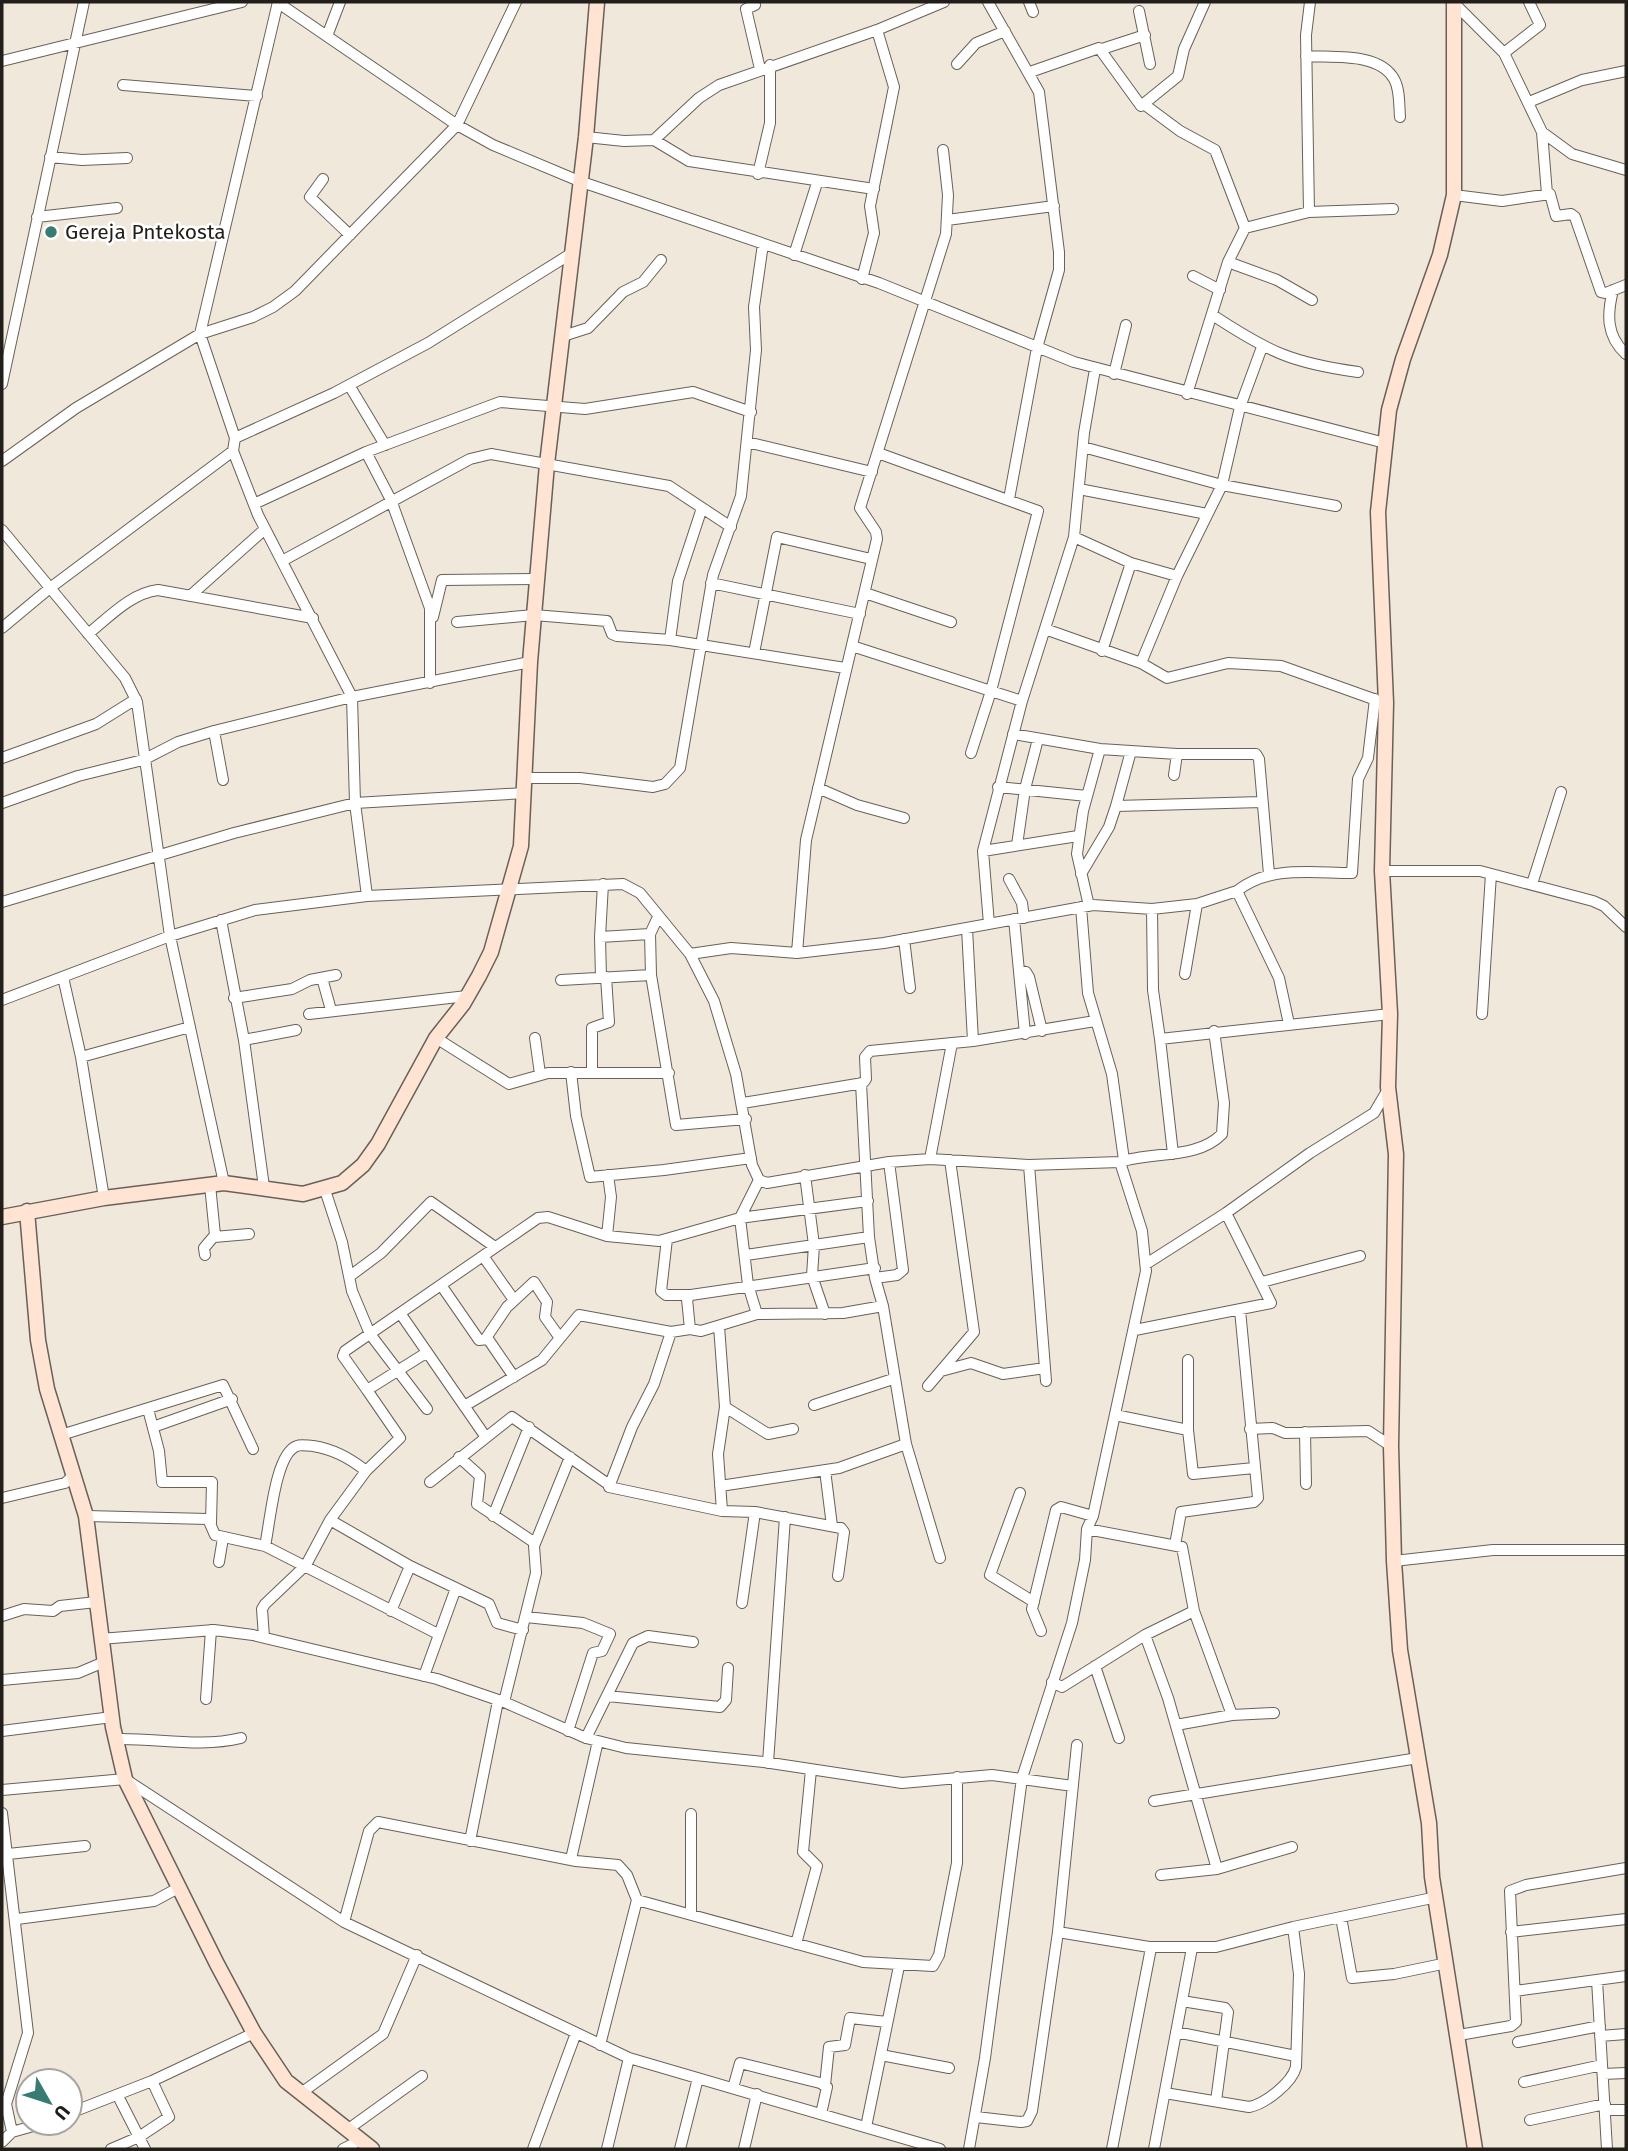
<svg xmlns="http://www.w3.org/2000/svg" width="1628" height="2151" font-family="'Fira Sans',sans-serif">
<rect width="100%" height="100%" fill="#f1e8dc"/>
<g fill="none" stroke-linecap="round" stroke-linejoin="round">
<defs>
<path id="street" d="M277,2l180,123 36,20 86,36 300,102 195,79 311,81
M278,2l-78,332 35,104 -2,13 25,64 94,182 3,106 12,93
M988,2l51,90 20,160v18l-22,78 -28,151
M1029,2l4,10
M1454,3l50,50 38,79 30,22 54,16
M755,5l-9,4 14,60
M1139,11l11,53
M327,36l13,-34
M1102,49l43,-14
M1504,53l36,-28 -11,-23
M1306,56c27,2 73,-4 88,23 6,10 5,26 6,38
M2,61l240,-59
M957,64l19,-21 29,-12
M1030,72l69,-24 42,58 37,-30 6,-27 21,-47
M123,85l134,11
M1529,102l53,-22 44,-9
M1145,105l35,26 35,19 30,78
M1542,132l5,62
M586,137l38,4 30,-1 45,-42 20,-13 158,-55 67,-28
M654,140l35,21 185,28
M50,157l32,3 45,-2
M758,174l12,-51v-58
M323,179l-13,18 40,38
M1454,195l48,6 48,-7 6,22 15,-2 4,3 26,75 5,1 20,-8
M1309,212l-3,-177 4,-33
M37,217l80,-9
M947,220l107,-14
M794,255l23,-72
M1228,262l49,18 35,20
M1193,276l27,14
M862,279l12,-46 -4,-27 24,-119 -17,-57
M1613,290c-6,24 -7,46 13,64
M1214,316c55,36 78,47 144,56
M563,336l25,-8 35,-36 20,-10 18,-22
M1114,374l12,-49
M2,384l82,-382
M349,385l36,60
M1187,394l41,-132 17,-34 64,-16 84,-3
M235,438l99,-45 94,-50 144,-90
M747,442l125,30
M1083,447l139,38 114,21
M366,452l25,48 39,108v75
M878,453l160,58 -47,180 -20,62
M2,461l74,-53 124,-74 53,-17 20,-10 22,-16 162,-166 59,-123
M1079,489l128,25
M256,503l110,-51 134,-50 85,7 108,-17 58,20
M2,530l123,148 12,24 33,234 54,247
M1074,537l57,26 46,13
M282,561l188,-102 21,-5 178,32 62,41
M711,583l149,31
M865,593l86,29
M190,596l75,-67
M433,617l9,-37 96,-1
M457,622l77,-7 73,6 5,13 5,2 53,4 175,28
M2,628l48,-40 183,-137
M1045,629l96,34 26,15 61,-15 53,3 98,35
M88,634c20,-16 43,-41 70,-44l155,28
M670,640l8,-59 24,-73
M852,646l170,55
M1102,651l29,-88
M754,653l23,-116 94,22
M1141,663l36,-87 45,-91 18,-78 22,-60
M214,731l9,49
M1013,734l87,15 77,5h79l3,5 10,115
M2,758l94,-34 40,-25
M1174,775l3,-21
M525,778h55l73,9 12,-3 15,-16 33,-193 28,-79 15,-146 -2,-43 9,-63
M998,787l89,9
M818,788l39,17 47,13
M2,803l76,-27 65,-16 35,-18 36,-11 138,-34 178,-35
M1116,806l15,-55
M1017,845l8,-56 13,-50
M983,851l95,-15
M1382,871h98l113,30 11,5 22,21
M1081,874l28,-47 7,-21 146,-4
M1009,879l13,24 2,15
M603,884l-3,53 50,-3
M1532,884l29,-92
M2,902l232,-69 121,-30 170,-10
M1089,906l-12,-52 6,-43 17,-62
M1081,907l7,86 24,81 12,86
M1152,909l1,81 7,49
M658,917l-8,17 1,41 25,150 70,-6
M1014,919l11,115
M221,920l23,120 20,147
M989,924l-6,-73 39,-150 52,-164 10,-104 11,-64
M967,928l6,113
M600,937l1,41
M904,939l6,49
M797,953l9,-113 71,-301 -1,-7 -16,-24 86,-274 2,-39 -5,-45
M690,954l41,-6 66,5 87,-10 209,-38 59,4 45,-5 40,-13
M1019,971l7,1 3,5 13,54
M1185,974l12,-70
M63,977l18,80 23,141
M322,978l9,32
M561,980l90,-5
M234,998l58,-9 18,-9 26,-5
M2,1000l168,-64 85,-26 112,-14 256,-12 17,9 50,61 24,47 22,73 16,91 7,15 8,3 122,-21 41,-3 99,6 91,-3 22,69 4,40 -53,245 -6,13 -2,31 -13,63 -50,155 -37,280 -16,91
M309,1014l158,-18
M1482,1014l9,-140
M1289,1024l-10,-46 -42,-87c32,-26 76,-18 115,-18l6,-94 10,-21 7,-59
M436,1038l73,46 39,-11h121
M535,1038l5,36
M244,1040l52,-10
M81,1057l109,-30
M571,1072l5,44 14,61 74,-7 87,-12
M592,1073v-45l17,-6 -3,-45
M861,1083l8,154 6,41 8,28 23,138 34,114
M743,1103l120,-20 3,-4 -1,-22 5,-6 103,-10 122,-20
M1173,1154l-13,-115 230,-25
M930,1159l22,-116
M1120,1162c31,-11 77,-2 102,-28l2,-31 -10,-72
M1029,1165l17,216
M805,1175l9,70 -2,31 13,38
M325,1190l17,52 10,49 18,43 57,75
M607,1236l4,-39 -3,-22
M214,1237l35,-3
M667,1239l-6,52 5,4h25l184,-27
M205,1255l-1,-7 11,-13 -5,-50
M746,1255l123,-18
M483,1256l31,44
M1146,1264l80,-51 84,-60 64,-40 13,-22
M350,1276l31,-23 50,-51 64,45
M875,1278l22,-3 6,-5 -14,-108
M1262,1282l98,-26
M441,1285l38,55 9,-1 26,38
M400,1313l85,123
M757,1314l-9,-29 -8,-67 19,-38
M719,1326l6,81 -7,47 4,57
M690,1329l-3,-30 4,-4
M1135,1330l136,-27 -45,-90
M671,1332l-17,52 -22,43 -23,60 113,24 33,1 86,16 3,4 -6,44
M486,1338l21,-31 27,-25 13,20 -2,15 15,21
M426,1353l-59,37 -24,-34 2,-5 193,-133 10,-1 59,19 52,5 81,-23 128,-17
M1188,1360v70
M941,1371l30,-8 32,11 42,-6
M928,1386l46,-54 -24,-172
M466,1405l76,-45 37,-45 92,17 19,-3 11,2 56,-17 86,-1 40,-7
M814,1405l79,-26
M725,1407l43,27 25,-5
M148,1409l11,42 3,31h50l-1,41
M1115,1415l73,15 5,44 61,-6
M153,1427l79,-28
M1250,1429l23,-1 12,5 83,-2 23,15
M1305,1432l1,52
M61,1435l162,-50 30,64
M459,1457l21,19 -3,28 58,39
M825,1470l7,56
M430,1482l82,-65 96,67
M720,1486l119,-18 67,-24
M1020,1493l-30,82 44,27
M2,1498l63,-15 8,-7
M86,1516l122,3 7,16 50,11 173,88
M493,1516l36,-89
M330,1520l80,46 79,38 8,19 26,7
M1175,1545l6,-33 73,-10 4,-4 -18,-188
M265,1546c5,-22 10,-93 32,-100 4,-2 11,0 16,0 20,3 37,12 53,25
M1394,1561l99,-11h133
M219,1562l4,-24
M742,1603l13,-91
M391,1611l19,-45
M2,1616l22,-7 29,2 7,-5 36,-4
M526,1617l57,6 27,11 -8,17 -9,2 -25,78
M1041,1631l-9,-22 24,-99 5,-3 32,9
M1145,1635l23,63 49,171
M264,1637l-2,-28 3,-5 41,-39 24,-45 36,-49 34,-33 -33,-48
M100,1639l114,-9 39,5 184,44 67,23 82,36 40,10 138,14 138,21 90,-8 81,11
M1095,1666l24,72
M424,1676l32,-88
M2,1680l76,-7 26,-11
M1052,1682l10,5 83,-52 49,-24 -12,-64 -95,-18
M607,1696l113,11 6,-7 2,-32
M206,1699l5,-69
M504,1702l32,-129 -2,-27 36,-89
M1232,1715l42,-2
M1176,1725l56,-10 -38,-104
M2,1731l110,-14
M586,1738l47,-95 15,-7 45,6
M116,1739c42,-1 84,9 125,-1
M768,1763l17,-246
M2,1790l123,-11 219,143 285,136 311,91
M1154,1801l264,-43
M2,1813l26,220 -22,71 6,28 32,-9
M470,1841l28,-140
M8,1854l77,-8
M571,1859l27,-118
M1161,1875l56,-6 75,-22
M637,1900l226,62 70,4 6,-11 18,-92v-86
M691,1915v-101
M1341,1917l11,61 42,-4 53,-11
M17,1919l137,-18 26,-14
M344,1922l25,-91 9,-9 198,39 42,4 9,10 10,25 -37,145
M1058,1932l91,15h67l77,-20 144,-30
M1511,1932l115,-13
M796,1944l21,-78 -14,-14 8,-82
M1597,1980l10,169
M1515,1991l111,-15
M1182,2001l43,7 3,4 -12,89
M1176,2032l120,24
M1459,2035l52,-9 5,-4 -6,-131 16,-6 100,-17
M1600,2036l26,-2
M1518,2042l82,-16
M881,2055l68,13
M1603,2074l23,-1
M1524,2082l78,-17
M825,2085l4,-38 16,-2 5,-27 37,4
M733,2088l7,-25 80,20 7,4 -6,27
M301,2093l82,-59 34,-79
M1165,2093l84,14c16,-3 43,-24 47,-40l3,-93 -6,-47
M118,2096l27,53
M1605,2110h21
M70,2113l82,-32 102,-48
M976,2117l45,5 6,-1 5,-10 26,-179 19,-187
M1530,2120l75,-16
M866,2127l33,-161
M347,2130l75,-54
M2,2142l10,-10
M111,2149l28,-12 30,-20 -17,-36
M343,2149l18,-9
M533,2149l43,-116
M607,2149l22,-91
M680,2149l18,-71
M744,2149l13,-55
M1112,2149l39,-201
M1154,2149l38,-201"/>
<path id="secondary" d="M1454,2v193l-14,60 -37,104 -14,51 -11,102 8,191 -4,168 8,143 -2,73 8,67 -5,292 3,115 6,89 29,173 3,54 43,272
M27,1211l11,129 9,49 39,127 27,211 12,52 92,185 37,69 32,48 86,68
M2,1217l102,-19 120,-15 79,11 39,-11 21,-18 15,-21 58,-106 27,-34 16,-28 12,-24 30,-106 9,-184 17,-198 39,-327 11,-135"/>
</defs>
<!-- street casing -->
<use href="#street" stroke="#696157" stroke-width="12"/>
<!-- secondary casing -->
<use href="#secondary" stroke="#696157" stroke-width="17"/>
<!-- street -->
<use href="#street" stroke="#fff" stroke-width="10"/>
<!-- secondary -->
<use href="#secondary" stroke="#ffe4d3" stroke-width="14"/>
</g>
<!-- markers -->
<circle fill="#367c72" stroke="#fff" stroke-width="2.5" cx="51" cy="232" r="7"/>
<g text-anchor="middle" stroke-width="5" stroke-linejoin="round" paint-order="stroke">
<!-- poi labels -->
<g font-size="21" fill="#221e1a" stroke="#fff" text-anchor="start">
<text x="65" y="239">Gereja Pntekosta</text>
</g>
</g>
<!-- border -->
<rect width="1628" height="2151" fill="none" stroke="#221e1a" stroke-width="7"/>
<!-- north arrow -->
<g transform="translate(49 2102) rotate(129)"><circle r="33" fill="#ffffff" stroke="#a7a5a3" stroke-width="2"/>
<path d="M0-5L12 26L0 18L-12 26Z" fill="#367c72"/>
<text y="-10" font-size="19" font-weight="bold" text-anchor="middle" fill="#221e1a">U</text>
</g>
</svg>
